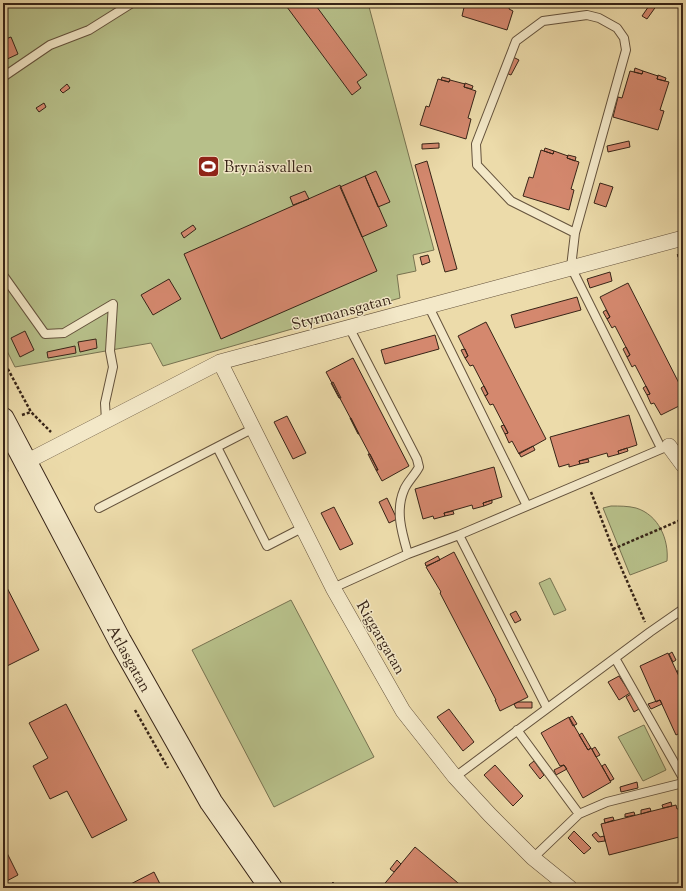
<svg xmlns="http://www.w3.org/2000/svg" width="686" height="891" font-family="'Sorts Mill Goudy',serif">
<rect width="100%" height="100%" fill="#ecdbaa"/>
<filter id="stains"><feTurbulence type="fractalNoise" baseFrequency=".005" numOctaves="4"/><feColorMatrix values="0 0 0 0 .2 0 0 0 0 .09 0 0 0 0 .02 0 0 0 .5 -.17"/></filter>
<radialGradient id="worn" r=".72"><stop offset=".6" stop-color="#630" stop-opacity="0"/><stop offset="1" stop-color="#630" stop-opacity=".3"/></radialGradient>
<!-- green -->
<path fill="#b7c08a" stroke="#777250" d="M3,3h365l66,247 -21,5 3,16 -19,4 3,23 -237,68 -12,-23 -136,24 -12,-24z
M611,506c9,0 17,0 25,2 23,7 33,32 31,53l-37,14 -27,-67z
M550,578l16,32 -12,5 -15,-32z
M291,600l83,157 -100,50 -82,-157z
M644,725l22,45 -23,11 -25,-44z"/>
<!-- building -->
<path fill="#d4886e" stroke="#372417" d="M284,3h30l53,72 -10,7 4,6 -9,7z
M465,3h46l-2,6 4,2 -6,19 -45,-14z
M651,3l6,2 -10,14 -5,-3z
M11,37l7,17 -15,7v-21z
M513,57l6,3 -8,15 -5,-2z
M635,68l8,3 -1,3 -8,-2z
M630,71l12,3 1,-3 15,5 -1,3 12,3 -9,28 4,1 -6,19 -45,-13 5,-20 4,1z
M658,75l8,3 -1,3 -8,-2z
M442,77l8,2 -1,3 -8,-2z
M438,79l11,3 1,-2 15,4 -1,3 12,4 -8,27 3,1 -5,20 -46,-14 6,-19 3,1z
M465,83l8,3 -1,3 -8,-2z
M67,84l3,4 -7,5 -3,-3z
M44,103l2,4 -7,5 -3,-4z
M629,141l1,6 -22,5 -1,-6z
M439,143v5l-17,1v-5z
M545,148l9,3 -1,3 -9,-3z
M541,150l12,4 1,-3 14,5 -1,2 12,4 -8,27 3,1 -5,20 -46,-14 6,-19 4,1z
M568,155l8,2 -1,4 -8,-3z
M427,161l30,108 -12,3 -30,-107z
M376,171l14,31 -12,5 -13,-31z
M365,176l22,50 -25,11 -22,-50z
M600,183l13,4 -7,20 -12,-4z
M340,185l37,86 -156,68 -37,-85z
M305,191l4,8 -16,6 -3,-8z
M193,225l3,4 -12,9 -3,-5z
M428,255l2,7 -8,3 -2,-8z
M610,272l2,9 -22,7 -3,-9z
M169,279l12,20 -28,16 -12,-20z
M628,283l55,108v13l-22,11 -7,-12 -3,1 -4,-9 3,-1 -15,-29 -3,2 -5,-10 3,-2 -15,-29 -3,2 -5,-9 3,-2 -10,-20z
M577,297l4,13 -66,18 -4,-13z
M606,310l4,7 -3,2 -4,-7z
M486,322l60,117 -27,15 -7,-13 -3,2 -4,-9 3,-1 -15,-29 -3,1 -5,-9 3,-2 -15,-29 -3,1 -5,-8 3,-2 -10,-20z
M25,331l9,19 -14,7 -9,-19z
M435,335l4,14 -54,15 -4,-14z
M96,339l1,9 -17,4 -2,-10z
M75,346l1,7 -28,5 -1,-6z
M626,347l4,8 -3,2 -4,-8z
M465,349l3,7 -3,2 -4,-8z
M353,358l56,108 -27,15 -6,-11h2l-52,-98z
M333,382l8,16h-2l-8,-15z
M484,386l4,8 -3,2 -4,-8z
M646,386l4,8 -3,1 -4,-7z
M629,415l8,30 -19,6 1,3 -11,3 -1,-4 -28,8 1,3 -11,3v-3l-10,3 -9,-30z
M287,416l19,37 -13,6 -19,-37z
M350,418h1l8,16h-1z
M504,425l4,8 -3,1 -4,-8z
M533,446l2,4 -14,7 -2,-4z
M627,448l1,3 -9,3 -1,-3z
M368,454h2l8,16h-2z
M588,459l1,3 -9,2 -1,-3z
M494,467l8,30 -19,6 1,3 -11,3 -1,-4 -28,8 1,3 -11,3 -1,-3 -10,3 -8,-30z
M387,498l10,21 -8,4 -10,-21z
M492,500v3l-8,3 -1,-3z
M334,507l19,37 -13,6 -19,-37z
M453,511l1,3 -9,2 -1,-3z
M454,552l74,145 -28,14 -5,-11h1l-56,-107 1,-1 -15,-25z
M438,556l2,4 -14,6 -1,-3z
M3,580l36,70 -36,18z
M516,611l5,9 -6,3 -5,-9z
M672,652l4,8 -3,2 -4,-8z
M668,653l15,32v56l-3,-8 -4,2 -16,-35 -4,2 -16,-36z
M680,670l3,6v9l-6,-14z
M619,676l11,17 -11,7 -11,-18z
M631,694l8,15 -5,3 -8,-15z
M660,700l2,4 -11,5 -3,-5z
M518,702h14v6h-16l-2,-4z
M66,704l61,116 -35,18 -25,-47 -17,8 -17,-33 15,-8 -19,-35z
M449,709l25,33 -11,9 -26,-34z
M572,716l5,8 -4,2 -4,-8z
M569,717l19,33 3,-2 20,34 -28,16 -19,-33 -4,1 -19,-33z
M582,733l9,15 -3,2 -9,-15z
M595,747l5,8 -4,2 -4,-8z
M534,761l10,14 -4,4 -11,-14z
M605,764l9,15 -4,2 -8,-15z
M495,765l28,31 -10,10 -29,-31z
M564,765l3,4 -11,6 -2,-5z
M637,782l1,6 -17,4 -1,-5z
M671,802l1,4 -9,2 -1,-3z
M676,805l1,4 6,-1v30v-2l-74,19 -8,-31z
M650,808l1,3 -10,3v-4z
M634,812l1,3 -10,2v-3z
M613,817l1,3 -9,3 -1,-4z
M574,831l17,17 -7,6 -16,-16z
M596,832l4,5 4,-1 1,5 -7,1 -6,-7z
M3,845l15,30 -15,8z
M415,847l49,41h-83z
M397,860l4,4 -7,8 -4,-3z
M154,872l8,16h-39z
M333,882l5,6 -10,-1z"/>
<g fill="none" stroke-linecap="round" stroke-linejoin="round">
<defs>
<path id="lane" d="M3,77l47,-32 39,-15 43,-27
M575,233l-64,-32 -34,-36 -1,-21 40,-103 27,-20 44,-6 12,3 18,10 7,10 2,12 -51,183 -4,34 90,181
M3,275l42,59 19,-1 49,-29 -3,47 3,16 -8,36 1,18
M429,307l98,199
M349,327l68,132 2,8c-4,8 -12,15 -15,23 -9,21 -2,43 4,64
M254,428l-37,19 50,99 37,-19
M99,508l118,-61
M459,535l88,173
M333,588l75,-34 51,-19 207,-88
M615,658l68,120
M517,730l62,84
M455,777l195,-145 33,-23
M533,858l46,-44 28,-12 76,-19"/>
<path id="street" d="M220,362l113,226 70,123 52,66 35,38 43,43 37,30
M669,446l14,19
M26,462l194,-100 463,-124"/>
<path id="secondary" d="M3,419l117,222 91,161 60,86"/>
</defs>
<!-- lane casing -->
<use href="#lane" stroke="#64523c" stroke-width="10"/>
<!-- street casing -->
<use href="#street" stroke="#64523c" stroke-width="16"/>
<!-- secondary casing -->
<use href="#secondary" stroke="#372417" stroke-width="24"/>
<!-- path -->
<path stroke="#372417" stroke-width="2.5" stroke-dasharray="3 2" stroke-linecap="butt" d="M678,254l5,24
M3,360l28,52 20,20
M22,415l9,-3
M3,472l5,-2
M591,492l22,57 32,73
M613,549l70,-30
M135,710l33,58"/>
<!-- lane -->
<use href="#lane" stroke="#f3e8c8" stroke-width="8"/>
<!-- street -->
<use href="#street" stroke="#f3e8c8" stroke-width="15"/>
<!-- secondary -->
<use href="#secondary" stroke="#f3e8c8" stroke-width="22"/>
</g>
<!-- icons -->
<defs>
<symbol id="stadium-square" viewBox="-11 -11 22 22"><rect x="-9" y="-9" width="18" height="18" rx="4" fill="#8f2418" stroke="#f3e8c8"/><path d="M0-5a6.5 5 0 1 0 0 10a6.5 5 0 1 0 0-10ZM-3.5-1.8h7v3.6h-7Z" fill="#fff"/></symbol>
</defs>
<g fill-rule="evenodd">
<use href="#stadium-square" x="196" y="154" width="25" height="25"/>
</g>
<g text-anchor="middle" stroke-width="3" stroke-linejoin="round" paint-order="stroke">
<!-- poi labels -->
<g font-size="16" fill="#372417" stroke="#f3e8c8" text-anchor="start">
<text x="224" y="172">Brynäsvallen</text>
</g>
<!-- street labels -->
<g font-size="16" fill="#372417" stroke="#f3e8c8">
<text transform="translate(341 311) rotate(-15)" y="6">Styrmansgatan</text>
<text transform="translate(382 637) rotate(60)" y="6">Riggargatan</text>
<text transform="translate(130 658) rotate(61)" y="6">Atlasgatan</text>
</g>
</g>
<!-- margin -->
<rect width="686" height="891" fill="none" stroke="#ecdbaa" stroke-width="16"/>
<rect x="4" y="4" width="678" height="883" fill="none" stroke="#372417" stroke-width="2"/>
<rect x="8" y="8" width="670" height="875" fill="none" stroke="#372417"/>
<rect width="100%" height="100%" filter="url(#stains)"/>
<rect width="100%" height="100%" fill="url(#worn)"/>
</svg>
